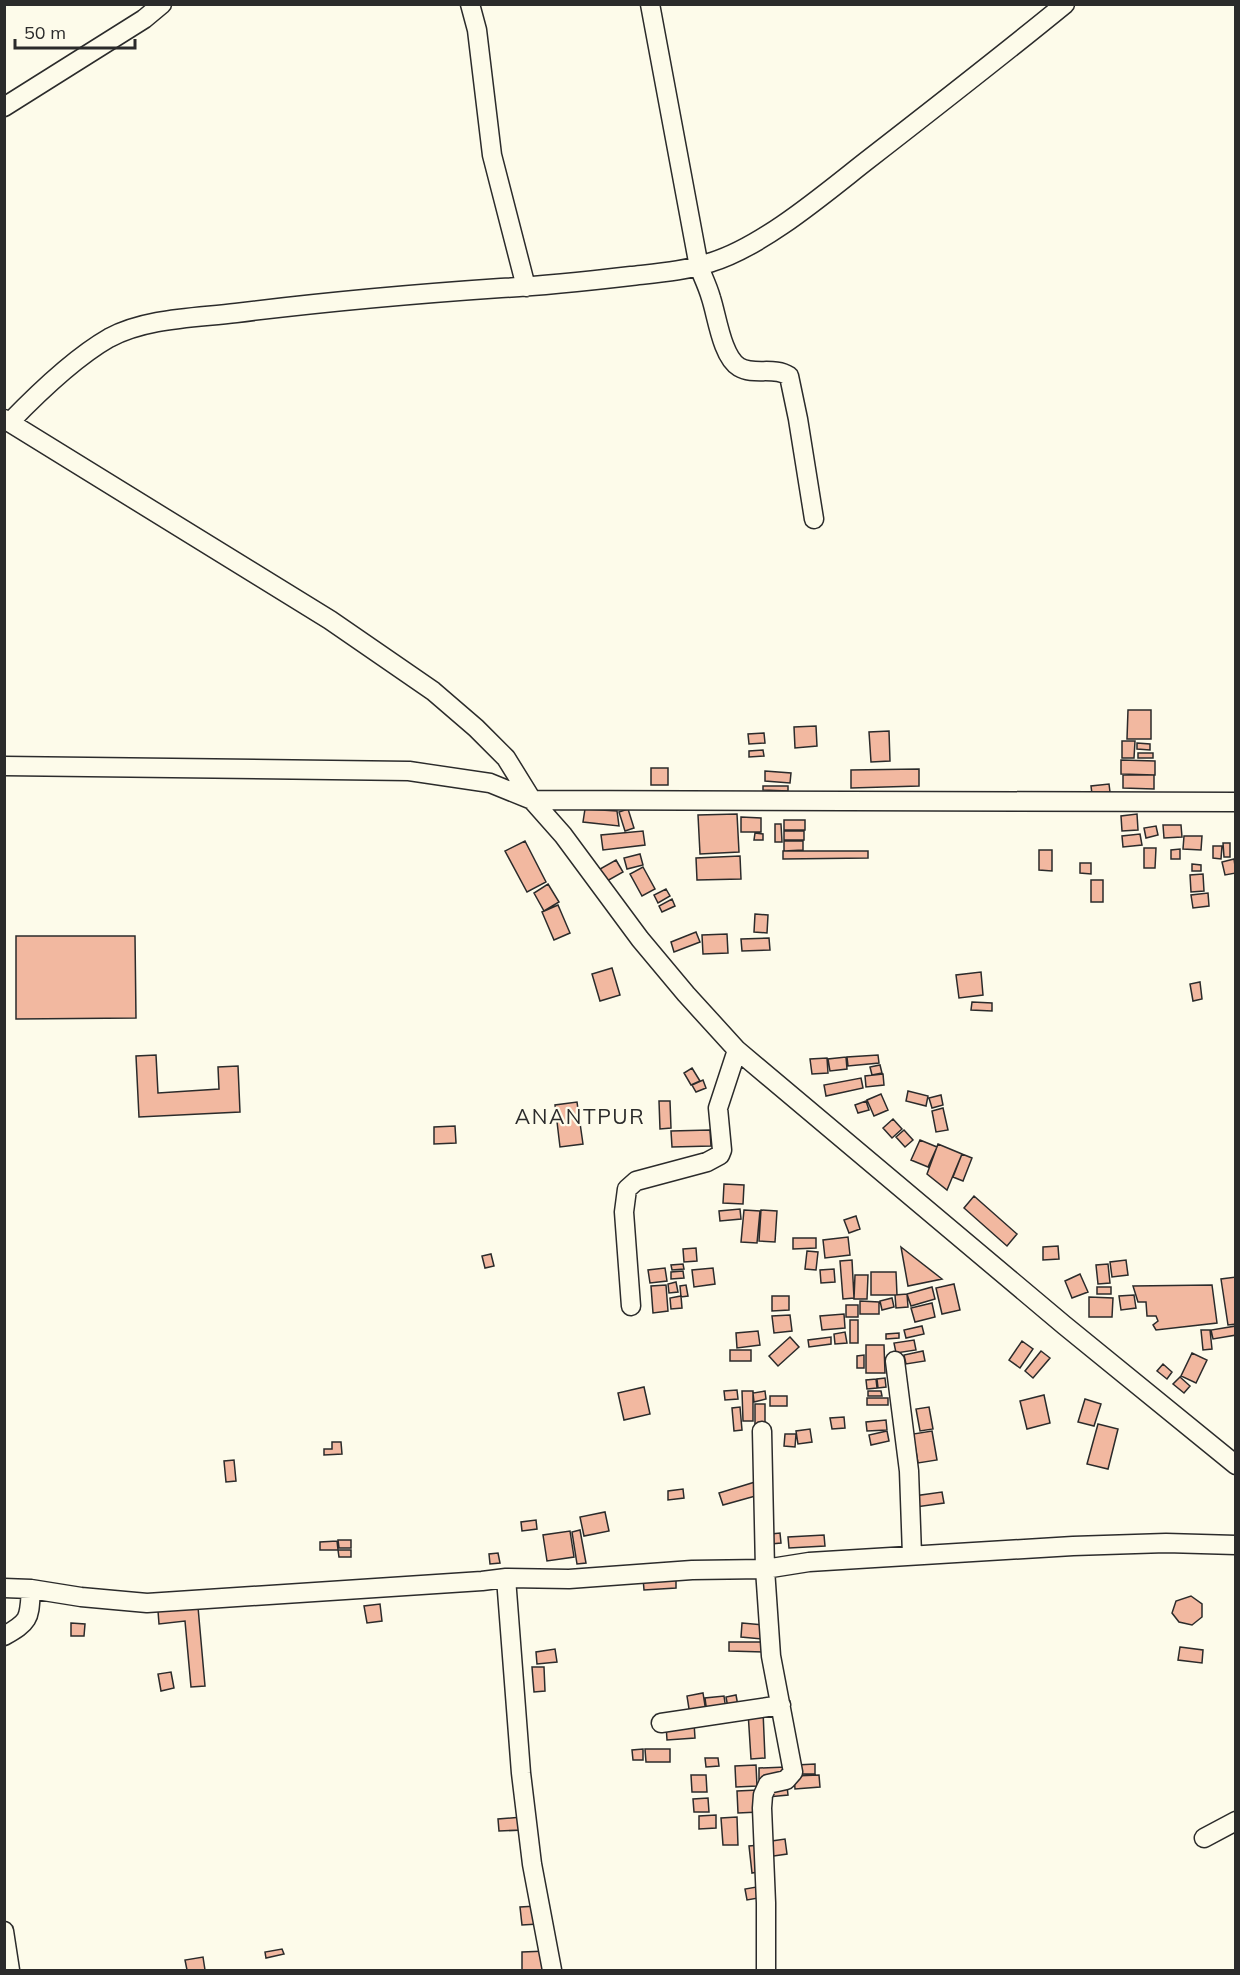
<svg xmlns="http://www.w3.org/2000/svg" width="1240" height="1975" font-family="Mulish,sans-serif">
<rect width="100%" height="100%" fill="#fdfbea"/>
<!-- building -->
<path fill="#f2b8a0" stroke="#2b2b2b" stroke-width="1.5" d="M1128,710h23v29h-24z
M816,726l1,20 -22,2 -1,-21z
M889,731l1,30 -19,1 -2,-30z
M764,733l1,10 -16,1 -1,-10z
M1122,741h13l-1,17h-12z
M1137,743l13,1v6l-13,-1z
M763,750l1,6 -15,1v-6z
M1138,753h15v5h-15z
M1121,760l34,1v14l-34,-1z
M651,768h17v17h-17z
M919,769v17l-68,2v-18z
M765,771l26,2 -1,10 -25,-2z
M1123,775h31v14l-31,-1z
M1109,784l1,8 -18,2 -1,-8z
M763,786h25v5l-25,-1z
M585,809l32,2 2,15 -36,-4z
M628,809l6,19 -9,3 -6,-19z
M737,814l2,38 -39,2 -2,-39z
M1137,814l1,16 -16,1 -1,-15z
M741,817l20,1v14h-20z
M784,820h21v10h-21z
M775,824h6l1,18h-7z
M1163,825h18l1,12 -18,1z
M1156,826l2,9 -12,3 -2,-10z
M643,831l2,14 -42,5 -2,-15z
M784,831h20v9h-20z
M755,833l8,1v6h-9z
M1140,834l2,11 -19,2 -1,-11z
M1184,836h18l-1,14 -18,-1z
M525,841l21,41 -19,10 -22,-41z
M784,841h19v9l-19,1z
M1223,843h7v14h-6z
M1213,846h9l-1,13 -8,-1z
M1144,848h12l-1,20h-11z
M1180,849v10h-9v-9z
M1039,850h13v21l-13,-1z
M783,851h85v7l-85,1z
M640,854l3,11 -16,4 -3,-11z
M740,856l1,23 -44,1 -1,-22z
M1234,859l2,14 -11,2 -3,-13z
M616,860l7,12 -16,9 -7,-12z
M1080,863h11v11l-11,-1z
M1192,864l9,1v6h-9z
M643,867l12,22 -13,7 -12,-22z
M1203,874l1,17 -13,1 -1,-17z
M1091,880h12v22h-12z
M548,884l11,18 -15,9 -10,-18z
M666,889l4,7 -12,7 -4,-8z
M1208,893l1,13 -16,2 -2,-13z
M672,899l3,7 -13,6 -3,-6z
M558,905l12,28 -16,7 -12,-28z
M755,914l13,1 -1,18 -13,-1z
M696,932l4,10 -26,10 -3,-10z
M727,934l1,19 -25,1 -1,-19z
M16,936h119l1,82 -120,1z
M769,938l1,12 -28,1 -1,-12z
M612,968l8,27 -20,6 -8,-27z
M981,972l2,23 -24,3 -3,-23z
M1200,982l2,17 -9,2 -3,-17z
M972,1002l20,1v8l-21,-1z
M156,1055l2,38 61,-4 -1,-22 20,-1 2,46 -101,5 -3,-61z
M878,1055l1,8 -31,3 -1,-9z
M846,1057l1,12 -17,2 -2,-12z
M827,1058l1,15 -16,1 -2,-15z
M880,1065l2,8 -10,2 -2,-8z
M692,1068l8,13 -9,4 -7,-12z
M883,1074l1,11 -18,2 -1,-11z
M861,1078l2,10 -37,8 -2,-11z
M703,1080l3,8 -10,4 -4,-7z
M908,1091l20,5 -2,10 -20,-5z
M881,1094l7,16 -14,6 -7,-16z
M941,1095l2,10 -11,3 -3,-10z
M659,1101h11l1,27 -11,1z
M866,1101l3,9 -11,3 -3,-8z
M577,1102l6,42 -23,3 -5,-42z
M943,1108l5,22 -12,2 -4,-21z
M893,1119l9,10 -10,9 -9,-10z
M455,1126l1,17 -22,1v-17z
M710,1130l1,16 -39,1 -1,-16z
M904,1130l9,10 -8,7 -9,-10z
M920,1140l17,7 -9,20 -17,-7z
M938,1144l24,10 -15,36 -20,-16z
M962,1154l10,4 -9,23 -10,-4z
M724,1184l20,1 -1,19 -20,-1z
M974,1196l43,38 -10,12 -43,-38z
M740,1209l1,10 -21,2 -1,-10z
M744,1210l16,1 -3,32 -16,-1z
M761,1210l16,1 -2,31 -16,-1z
M856,1216l4,13 -11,4 -5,-13z
M848,1237l2,18 -25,3 -2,-18z
M793,1238h23v10l-23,1z
M1058,1246l1,13 -16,1v-13z
M901,1247l41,32 -34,7z
M696,1248l1,13 -13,1 -1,-13z
M807,1251l11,1 -2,18 -11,-1z
M491,1254l3,12 -9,2 -3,-12z
M852,1260l2,38 -11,1 -3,-38z
M1126,1260l2,15 -16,2 -2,-15z
M683,1264l1,5 -12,1 -1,-5z
M1108,1264l2,19 -12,1 -2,-19z
M665,1268l2,13 -17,2 -2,-13z
M713,1268l2,16 -21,3 -2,-17z
M834,1269l1,13 -14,1 -1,-13z
M683,1271l1,7 -13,1v-7z
M871,1272h25l1,23h-26z
M1080,1274l8,18 -16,6 -7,-17z
M855,1275h13l-1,24h-13z
M1236,1277v47l-8,1 -7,-46z
M676,1282l2,10 -9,1 -1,-9z
M954,1284l6,26 -18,4 -6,-26z
M666,1285l2,26 -15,2 -2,-27z
M686,1285l2,11 -7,1 -1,-11z
M1212,1285l5,38 -61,7 -3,-5 5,-4 -2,-5h-9l-1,-14h-8l-5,-16z
M932,1287l3,12 -24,7 -4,-12z
M1097,1287h14v7h-14z
M907,1294l1,13 -12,1 -1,-13z
M1134,1295l2,13 -15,2 -2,-14z
M681,1296l1,12 -11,1 -1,-11z
M772,1296h17v14l-17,1z
M1089,1297l24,1 -1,19h-23z
M892,1298l2,9 -12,3 -2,-9z
M860,1301l19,1v12h-19z
M932,1303l3,14 -20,5 -4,-14z
M846,1305h12v12h-12z
M844,1314l1,14 -23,2 -2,-14z
M790,1315l2,16 -18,2 -2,-17z
M850,1320h8v23h-8z
M922,1326l2,8 -18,4 -2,-8z
M1236,1326v9l-23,4 -2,-9z
M1201,1330h9l2,19 -9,1z
M758,1331l2,14 -23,3 -1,-15z
M845,1332l2,11 -12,1 -1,-10z
M899,1333v5l-13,1v-5z
M790,1337l9,10 -21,19 -9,-10z
M831,1337v7l-22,3 -1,-7z
M914,1340l2,10 -20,3 -2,-10z
M1022,1341l11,8 -13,19 -11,-8z
M866,1345h18l1,28h-19z
M730,1350h21v11h-21z
M923,1351l2,10 -19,3 -2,-9z
M1041,1351l9,7 -17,20 -8,-7z
M1192,1353l15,7 -11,23 -15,-7z
M864,1355v13h-7v-12z
M1163,1364l9,8 -5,7 -10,-8z
M1180,1377l10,9 -6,7 -11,-9z
M885,1378l1,9 -8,1 -1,-9z
M876,1379l1,9 -10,1 -1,-9z
M644,1387l6,27 -26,6 -6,-27z
M737,1390l1,9 -13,1 -1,-9z
M742,1391h11v30h-10z
M765,1391l1,8 -12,3 -1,-9z
M868,1391h13l1,5h-14z
M1044,1395l6,28 -23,6 -7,-28z
M770,1396h17v10h-17z
M867,1398h21v7h-21z
M1085,1399l16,5 -7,22 -16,-4z
M755,1404h10v25h-10z
M740,1407l2,23 -8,1 -2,-23z
M929,1407l4,22 -13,2 -4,-22z
M844,1417l1,11 -13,1 -2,-11z
M886,1420l1,10 -20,1 -1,-9z
M1098,1424l20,5 -10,40 -21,-5z
M810,1429l2,13 -14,2 -2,-13z
M887,1431l2,10 -18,4 -2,-10z
M932,1431l5,29 -19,3 -5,-29z
M785,1434h11l-1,13 -11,-1z
M332,1442h9l1,12 -18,1v-6h8z
M234,1460l2,21 -10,1 -2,-21z
M755,1482l4,13 -36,10 -4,-12z
M683,1489l1,9 -16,2v-9z
M942,1492l2,11 -28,4 -2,-11z
M605,1512l4,19 -25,5 -4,-19z
M536,1520l1,9 -15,2 -1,-9z
M580,1530l6,33 -9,1 -5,-32z
M570,1531l4,26 -27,4 -4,-26z
M780,1533l1,10 -10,1v-10z
M824,1535l1,11 -36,2 -1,-11z
M338,1540h13v8h-12z
M337,1541l1,9h-18v-8z
M338,1550h13v7h-12z
M498,1553l2,10 -10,1 -1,-10z
M676,1575v13l-32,2 -1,-12z
M1191,1596l11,8v13l-10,8 -13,-3 -7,-9 4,-12z
M380,1604l2,17 -15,2 -3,-17z
M198,1607l7,79 -14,1 -6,-66 -26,3 -1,-13z
M71,1623l14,1 -1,12h-13z
M742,1623l22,2 -2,14 -21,-2z
M729,1642h36v10l-36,-1z
M1180,1647l23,3 -1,13 -24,-3z
M555,1649l2,13 -20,2 -1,-12z
M532,1667h12l1,24 -11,1z
M171,1672l3,16 -13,3 -3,-17z
M703,1693l3,19 -16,3 -3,-19z
M736,1695l2,11 -10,2 -2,-11z
M724,1696l2,14 -19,3 -2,-15z
M763,1711l2,47 -14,1 -3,-47z
M694,1723l1,15 -28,2 -1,-15z
M643,1749v11h-10l-1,-10z
M645,1749h25v13h-24z
M705,1758h13l1,8 -13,1z
M815,1764v10h-19v-9z
M756,1765l1,21 -21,1 -1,-21z
M786,1767l1,11 -28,1v-11z
M691,1775h15l1,17h-15z
M819,1775l1,12 -25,2 -1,-13z
M787,1786l1,9 -20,2 -1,-9z
M758,1790l1,22 -21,1 -1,-22z
M708,1798l1,14h-15l-1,-13z
M716,1815v13l-17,1v-13z
M522,1817l1,13 -24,1 -1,-12z
M737,1817l1,28h-15l-2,-27z
M785,1839l2,15 -20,3 -2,-15z
M760,1845l3,26 -11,2 -3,-27z
M762,1886l2,11 -17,3 -2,-11z
M537,1906l1,18 -16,1 -2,-18z
M282,1949l2,5 -18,4 -1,-6z
M547,1951l1,19h-26v-18z
M203,1957l2,13h-18l-2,-10z"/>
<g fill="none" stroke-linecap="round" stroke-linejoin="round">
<defs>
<path id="minor" d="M470,4l7,26 15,125 34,132
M650,4l49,263c4,10 9,20 12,31 6,18 11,59 28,69 15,9 35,-1 50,9l9,43 16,100
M4,107l140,-88 18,-15
M4,419l326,201 103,71 43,37 30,30 26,42 31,35 77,104 46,55 51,56 327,275 172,140
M10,422c28,-29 64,-64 99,-84 37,-20 86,-20 127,-25 88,-11 177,-19 265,-25 44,-2 87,-7 130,-12 27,-3 55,-5 81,-14 51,-16 111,-67 153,-100 67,-52 134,-104 200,-158
M4,766l405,5 81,12 42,17 704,2
M631,1306l-7,-94 3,-23 9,-8 71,-19 13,-7 2,-5 -4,-42 19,-58
M895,1361l14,110 3,84
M762,1431l3,138 6,87 22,116 -7,8 -18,4 -5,11 -1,13 4,95v67
M506,1578l15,195 11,91 20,106
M4,1588l27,1 50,8 66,6 335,-22 24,-3 63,1 123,-9 73,-1 44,-7 264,-16 93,-3 70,2
M4,1636c27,-15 25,-18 27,-47
M661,1723l120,-18
M1204,1838l32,-17
M4,1931l6,39"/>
</defs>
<!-- minor casing -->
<use href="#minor" stroke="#2b2b2b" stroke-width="21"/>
<!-- minor -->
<use href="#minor" stroke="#fdfbea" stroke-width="18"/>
</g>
<g text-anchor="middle" stroke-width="4.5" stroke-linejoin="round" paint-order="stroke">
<!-- quarter labels -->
<g font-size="21" letter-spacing="1.5" fill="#2b2b2b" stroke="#fdfbea">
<text x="580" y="1124">ANANTPUR</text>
</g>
</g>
<!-- border -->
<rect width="1240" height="1975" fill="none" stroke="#2b2b2b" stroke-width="12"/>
<!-- scale -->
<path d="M15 39v9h120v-9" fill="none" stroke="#2b2b2b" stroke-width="3"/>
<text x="24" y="39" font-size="18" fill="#2b2b2b" stroke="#fdfbea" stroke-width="4.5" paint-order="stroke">50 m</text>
</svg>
